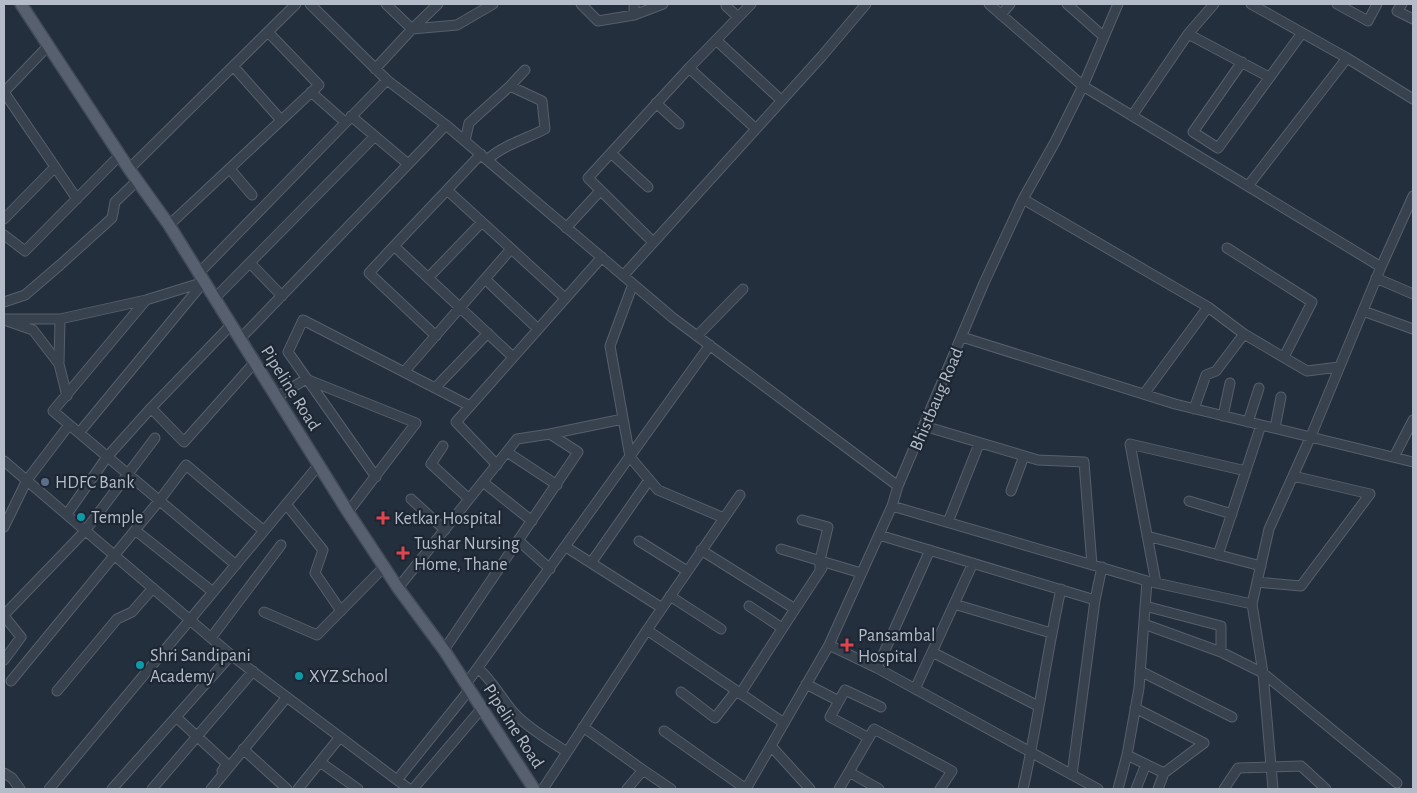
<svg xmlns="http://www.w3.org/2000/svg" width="1417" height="793" font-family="'Alegreya Sans',sans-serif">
<rect width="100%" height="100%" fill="#242f3e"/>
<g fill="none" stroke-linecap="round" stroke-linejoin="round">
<defs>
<path id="minor" d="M310,4l77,76 59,45 227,193 225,168
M438,4l-26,25 45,-4 36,-21
M581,4l17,17 36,-6v-11
M751,4l-62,64 66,60
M989,4l94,82 298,181
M1067,4l36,32
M1251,4l96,54 66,41
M1337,4l31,17 9,-17
M1402,4l-5,7 16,8
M726,6l12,11
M634,15l29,-11
M1001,15l9,-11
M1188,34l81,43
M716,40l65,60
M1242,62l-49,70 25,16 84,-115
M233,66l48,54
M375,69l37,-40 -26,-25
M510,86l15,-16
M4,92l73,107
M4,92l44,-46
M311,92l34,30
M656,103l23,21
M351,116l57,48
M1132,116l56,-82 26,-30
M465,141l4,-18 41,-37 32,15 3,28c-19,10 -42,16 -58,31
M611,153l37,34
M481,154l-34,36 118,108
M129,169l167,-165
M230,169l22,26
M1248,186l99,-128
M447,190l-53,56 119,111
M1023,199l185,108
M4,219l51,-52
M169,225l150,-140 -51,-53
M566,228l34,-37
M4,235l21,16 95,-96
M653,242l-65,-64 101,-110
M394,246l-25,27 67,63
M1227,248l85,54 -28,55
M251,264l31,32
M198,274l189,-194
M623,276l199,-220 44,-52
M428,278l54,-56
M1376,278l37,16
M485,279l53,50
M633,284l-23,62 20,111 28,33 66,28
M214,299l161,-163
M146,300l-93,111 183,154
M4,302l21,-7 35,-30 52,-47 3,-16 23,-22
M1363,311l50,18
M4,319h56l86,-19 58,-18
M7,321l26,9 26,34 8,32
M697,336l46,-47
M962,337l213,67 238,58
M240,339l206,-214
M59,364l1,-45
M404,372l107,-123
M435,388l53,-55
M1144,394l64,-87 36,27 63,37 32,-4
M277,397l29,-18 110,44 -68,89
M151,408l80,-83
M1194,409l12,-34 10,-4 28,-37
M1223,416l7,-33
M1248,422l11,-34
M924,426l114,34 46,2 8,103
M1275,428l6,-31
M79,433l124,-150
M550,434l73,-15
M443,446l-12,18 38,35
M507,452l50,33
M1394,457l19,-37
M4,461l227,194 178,134
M497,465l-41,-43 146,-165
M376,477l-88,-125 15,-32 167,86
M483,482l49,39
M1011,491l13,-35
M411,499l34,31
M1189,501l43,13
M286,504l37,46 -8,23 26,38
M892,506l255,75 105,23
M67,514l40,-57 44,-49 33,34 71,-80
M802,520l26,7 -8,33v11
M948,522l31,-78
M4,527l23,-47 42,-55
M135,530l78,62
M879,535l216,65
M1147,536l114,30
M519,541l31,28
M639,541l48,30
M566,547l96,61
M781,549l80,24
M701,550l94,59 -55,85
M1218,555l43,-130
M591,563l58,-83
M1257,582l44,4 69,-92 -77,-18
M1156,583l-26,-139 116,27
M398,588l119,-149 33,-5 28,18 -134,198
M670,596l51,33
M954,604l97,29
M749,606l33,22
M1145,606l76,20v26
M795,609l27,-41
M264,612l53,23 67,-68
M4,615l81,-84 70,-93
M4,616l17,21 -17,23
M1144,624l77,28 42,21 134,110
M647,630l137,93
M211,638l70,-93
M829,645l48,23 221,121
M932,652l106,54
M478,668c18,16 25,35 40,49 15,14 32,24 49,35
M877,668l53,-118
M1140,671l92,46
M11,681l148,-180 27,-36 78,66
M466,684l244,-339
M806,684l33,17 -9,16 39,21
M915,689l58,-126
M57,691l60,-72 15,-7 21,-24
M681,692l34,26 21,-27
M839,701l6,-11 36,17
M1135,708l69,35 -40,30 -6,16
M176,717l51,47 -5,7
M583,727l60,43
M664,731l82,58 83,-144 63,-139 6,-20 86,-203 39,-84 32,-57 28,-56 35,-82
M771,746l39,43
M243,749l44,40
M1127,755l37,18
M320,762l38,27
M849,772l30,17
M4,773l8,5 8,11
M1072,775l23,-175 7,-33
M397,780l73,-91
M49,789l269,-323
M112,789l119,-134
M152,789l101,-118
M211,789l76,-92
M298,789l42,-52
M413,789l69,-81
M543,789l104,-159 93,-135
M627,789l16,-19 28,19
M839,789l35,-60 78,42 -12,18
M1023,789c15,-66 23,-133 38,-200
M1118,789l9,-34 12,-67 8,-107
M1136,789l10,-25
M1224,789l14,-21 63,-2 25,23
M1273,789l-10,-116 -11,-69 17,-75 42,-93 70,-169 32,-71"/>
<path id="major" d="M21,4l108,165 40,56 179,287 50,76 46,62 90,139"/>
</defs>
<!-- minor casing -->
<use href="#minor" stroke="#565f6c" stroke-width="11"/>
<!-- major casing -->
<use href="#major" stroke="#414a57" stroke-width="14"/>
<!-- minor -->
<use href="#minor" stroke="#38414e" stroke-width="9"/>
<!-- major -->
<use href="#major" stroke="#56606e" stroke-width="11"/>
</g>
<!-- markers -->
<circle fill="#5c6f8a" stroke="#1d2633" stroke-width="2" cx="45" cy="482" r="5"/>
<g fill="#0f9aa8" stroke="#1d2633" stroke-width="2">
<circle cx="81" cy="517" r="5"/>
<circle cx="140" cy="665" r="5"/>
<circle cx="299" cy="676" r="5"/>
</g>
<g fill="#e0444e" stroke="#1d2633" stroke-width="2">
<path d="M380.5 510.5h5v5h5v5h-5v5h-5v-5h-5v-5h5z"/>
<path d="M400.5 545.5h5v5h5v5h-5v5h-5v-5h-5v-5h5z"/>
<path d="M844.5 637.5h5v5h5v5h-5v5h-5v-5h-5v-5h5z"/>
</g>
<g text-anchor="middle" stroke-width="4.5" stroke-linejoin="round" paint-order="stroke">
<!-- street labels -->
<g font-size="18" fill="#b4bcc9" stroke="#1d2633">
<text transform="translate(291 388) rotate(58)" y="6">Pipeline Road</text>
<text transform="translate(936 399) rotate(-67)" y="6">Bhistbaug Road</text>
<text transform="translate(514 726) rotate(57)" y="6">Pipeline Road</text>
</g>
<!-- poi labels -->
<g font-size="18" fill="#b4bcc9" stroke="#1d2633" text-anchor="start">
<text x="55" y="488">HDFC Bank</text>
<text x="91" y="523">Temple</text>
<text x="394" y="524">Ketkar Hospital</text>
<text x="414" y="549">Tushar Nursing<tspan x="414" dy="21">Home, Thane</tspan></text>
<text x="858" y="641">Pansambal<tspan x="858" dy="21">Hospital</tspan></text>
<text x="150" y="661">Shri Sandipani<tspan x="150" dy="21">Academy</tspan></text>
<text x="309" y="682">XYZ School</text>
</g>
</g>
<!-- border -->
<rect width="1417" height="793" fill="none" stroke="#b4bcc9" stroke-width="10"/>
</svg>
